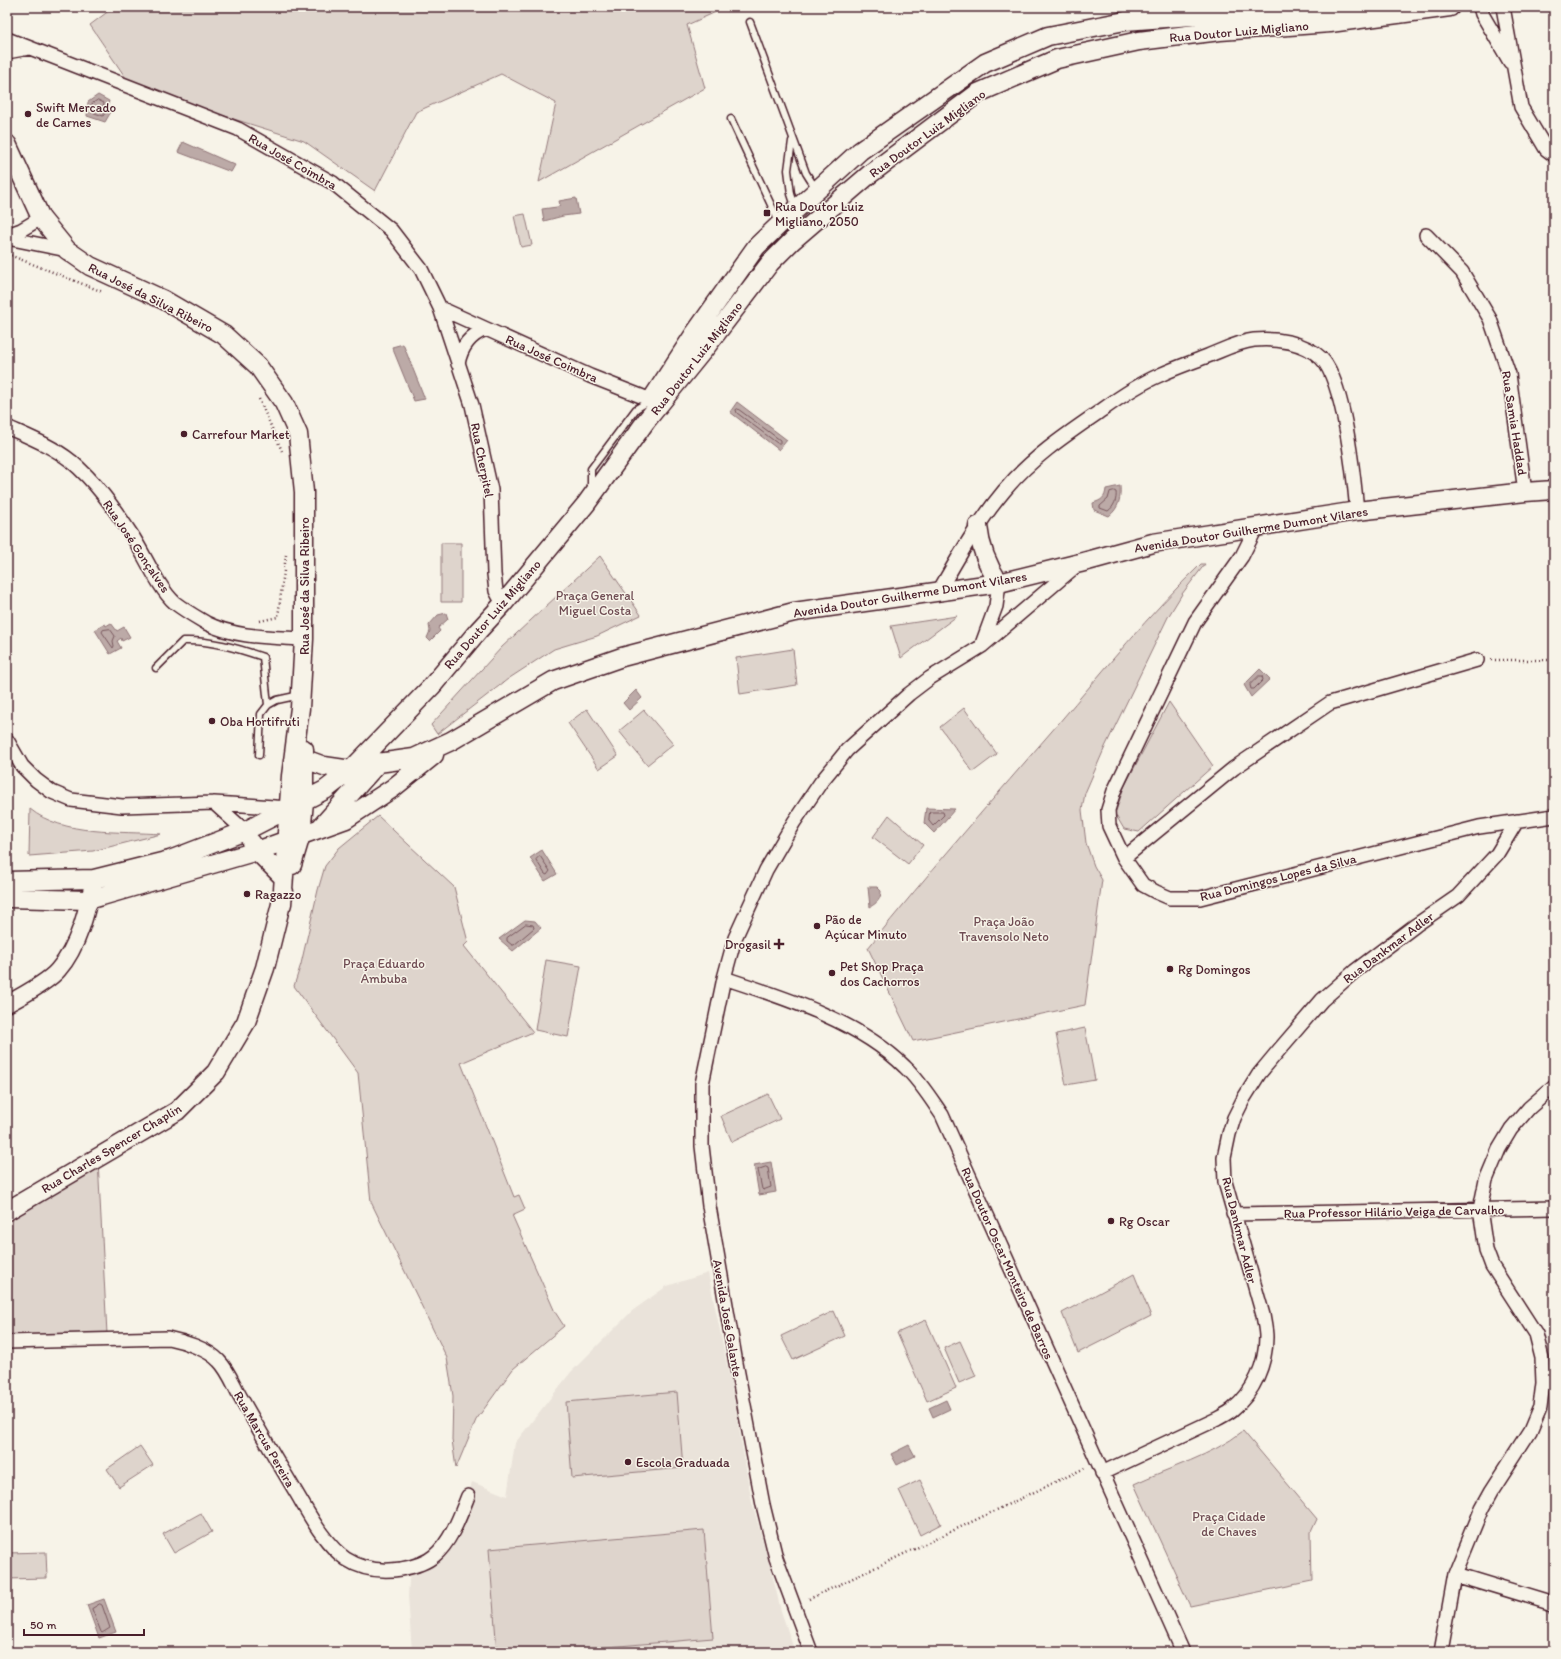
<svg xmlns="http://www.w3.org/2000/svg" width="1561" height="1659" font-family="Itim,sans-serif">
<rect width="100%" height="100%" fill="#f7f3e8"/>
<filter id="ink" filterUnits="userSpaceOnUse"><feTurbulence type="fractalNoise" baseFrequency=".025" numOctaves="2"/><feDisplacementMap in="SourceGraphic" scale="8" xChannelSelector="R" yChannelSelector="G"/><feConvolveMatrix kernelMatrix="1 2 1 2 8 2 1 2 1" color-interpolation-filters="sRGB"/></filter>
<g filter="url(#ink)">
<!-- built -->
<path fill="#eae3da" d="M708,1273l25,120 19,110 17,58 12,50 14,41h-383l-4,-56 2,-29 33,-20 25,-51 4,-14 35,14 8,-53 56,-71 61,-61 35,-25z"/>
<!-- green -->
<path fill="#ded4cc" stroke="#947a7c" d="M114,7h613l-40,18 18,63 -166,94 17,-79 -55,-29 -85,38 -41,79 -71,-50 -172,-54 -42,-62z
M525,214l7,31 -11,2 -7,-31z
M441,543h20v59h-20z
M600,556l41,59 -44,21 -43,13 -46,30 -71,55 -6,-9 71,-78z
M1201,564h4l-23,30 -14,23 -63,130 -20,46 -3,17 4,33 8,23 8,14 -17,125 -172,36 -45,-93c61,-76 126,-150 190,-224 46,-54 91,-110 143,-160z
M957,616l-51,38 -5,4 -10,-32z
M793,649l4,36 -57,9 -4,-36z
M1169,702l44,64 -74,66 -15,-3 -9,-15 9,-27z
M964,708l33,46 -24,18 -33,-45z
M587,709l31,47 -19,13 -31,-46z
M644,710l29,34 -26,21 -28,-34z
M30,809c33,27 91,22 131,25l-68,17 -64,5z
M889,815l34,30 -15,19 -35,-27z
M378,816l76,71 14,55 -4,4 69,86 -72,31 53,134 5,-2 6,14 -13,6 43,97 9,14 -51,43 -37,51 -20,48 -4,-28 1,-44 -6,-38 -76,-156 -13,-129 -64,-87 7,-22 17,-74 7,-24 14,-18z
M546,960l35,6 -13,71 -33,-7z
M1085,1028l10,52 -29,5 -10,-51z
M768,1094l12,25 -48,23 -11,-26z
M98,1160l9,174 -100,3v-120z
M1134,1274l17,42 -73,37 -16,-40z
M834,1311l11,25 -52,24 -12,-24z
M926,1320l30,68 -29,13 -30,-68z
M960,1341l16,35 -17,7 -15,-35z
M677,1392l6,76 -111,10 -6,-76z
M1243,1431l74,88 -6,13 1,49 -122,25 -56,-122c36,-17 78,-28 109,-53z
M140,1446l13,19 -34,22 -12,-18z
M920,1480l21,44 -21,11 -21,-45z
M201,1513l11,19 -38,21 -11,-19z
M704,1530l9,108 -165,14h-51l-8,-103z
M46,1552l1,26 -40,1v-26z"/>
<!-- water -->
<path fill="#bcaaa7" stroke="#8e7275" d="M98,95l11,6 -2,7 5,2 -7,12 -18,-6 1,-14z
M183,142l52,23 -4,7 -53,-20z
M576,198l3,16 -16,2 -19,5 -2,-12 15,-2 3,-2 -1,-4z
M403,344l22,55 -11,2 -22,-54z
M737,402l50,38 -8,10 -49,-38z
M1120,486c1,12 -1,22 -11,30l-15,-6 -1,-7c9,-3 12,-5 13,-14z
M446,613l2,6 -10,9 2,3 -10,10 -3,-3 3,-7 -1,-6 9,-10z
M111,623l6,8 7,-4 6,10 -8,4 -1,-3 -4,3 4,7 -11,6 -15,-24 10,-6 1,2z
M1260,669l10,10 -19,18 -7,-12z
M636,690l6,8 -13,12 -6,-7z
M926,808l29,1 -21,24 -10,-10z
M542,850l15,24 -12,7 -15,-23z
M868,887h9l4,4c0,8 -4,12 -11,16z
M525,920l10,1 6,7 -28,23 -14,-12z
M771,1162l5,30 -17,3 -5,-30z
M946,1400l4,9 -17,8 -4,-9z
M909,1445l6,11 -18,9 -6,-11z
M104,1599l12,33 -17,6 -12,-33z"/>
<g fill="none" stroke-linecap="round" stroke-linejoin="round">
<!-- shore -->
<path stroke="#78575d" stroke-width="1" d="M98,100l6,3 -1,5 2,5 -2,3 -11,-4v-8z
M738,409l42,31v3h-3l-40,-30 -1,-3z
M1114,491l2,1c1,7 -2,15 -8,19l-8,-3v-2l8,-7 2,-7z
M110,629l5,7 -2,5 1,5 -1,2 -11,-16 1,-2z
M1259,676h3l1,4 -9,9h-3l-1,-4z
M930,812h13l1,3 -11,11 -4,-5z
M540,856l10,15 -3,4 -2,-1 -9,-14z
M526,924l7,1 1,3 -20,17h-2l-5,-4v-3z
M766,1167l2,1 3,19 -8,3 -1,-1 -4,-19z
M100,1604l2,1 8,23 -8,5 -1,-1 -9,-23z"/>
<defs>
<path id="service" d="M750,22l56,151 10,16
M731,119l48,103
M792,141l-4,29 3,24 4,12
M591,489v-20l45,-60 13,-8
M156,668l27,-27c27,-1 54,7 80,16l5,48
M259,755l2,-41 7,-9 9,-5 23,-5"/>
<path id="minor" d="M1480,7l2,7 28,48
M1503,7l18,100 25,42 8,6
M7,39l231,90 95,54 58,47 30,39 19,39 32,97 19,85 3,84 2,17 7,13
M7,52l22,-4
M7,235l14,-5 20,-12
M1426,235l36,37 28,47 19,55 16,118
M7,238l60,12
M440,308l150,68 61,24 4,7
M458,364c3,-17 12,-29 28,-35
M7,427c22,10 45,19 64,34 24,20 43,47 60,73 13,19 27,54 44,69 9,7 21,14 31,20 30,15 66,14 98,16
M1257,526l-15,30 -47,66 -81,169 -6,19 1,16 15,32 19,27 13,7 14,6h30l279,-71 75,-11
M939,591c20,-35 39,-69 65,-100 27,-33 63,-57 98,-81 18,-13 37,-26 58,-35 15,-7 30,-12 45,-18 16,-6 32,-15 49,-17 23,-2 50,2 67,18 23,22 33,120 36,153
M982,644l14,-38 3,-23
M7,740l15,26 14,14 16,12 19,8 51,6 92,-3 75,5
M214,803l31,28
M1124,858l110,-90 96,-65 147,-43
M724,978c61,20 135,43 181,89 15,14 26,32 37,48l241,537
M1233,1214l321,-6
M7,1342l161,-4c15,3 40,11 51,23 10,10 15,25 22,37 17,30 35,61 53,91 14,23 29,54 52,70 17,11 35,13 55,10 11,-2 24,-5 33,-13 17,-14 26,-40 34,-60
M1102,1473l115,-54c5,-3 12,-6 16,-10 21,-17 33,-45 33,-72 0,-7 -2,-15 -3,-22l-38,-133 -1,-24 5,-24 5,-16 10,-20 15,-24 20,-24 43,-50 33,-29 61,-46 42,-29 39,-42 20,-33
M1455,1574l99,30
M811,1652l-35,-94 -13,-53 -27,-142 -27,-157 -7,-60v-62l22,-106 11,-40 31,-68 28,-48 27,-40 26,-32 62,-56 21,-16 52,-32 95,-81
M1441,1652l14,-78 27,-66 10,-18 38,-59 10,-24 3,-24 -1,-25 -6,-24 -44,-68 -6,-16 -6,-41 6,-29 13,-31 12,-20 18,-21 25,-22"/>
<path id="tertiary" d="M7,1004c13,-7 42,-23 51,-34 21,-24 29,-60 36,-91"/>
<path id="secondary" d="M7,144l34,74 26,32 23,16 74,34 60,35 34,31 26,37 14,31 6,58v147l-4,69 -9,68 -9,128
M652,399l43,-66 61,-86 24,-23 80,-73 125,-88 63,-27 77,-15 93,-7 137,-7
M978,526c2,21 9,39 21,57
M305,759l19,7 27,4 27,-7 36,-5 37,-17 102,-60 69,-24 172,-45 205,-29 81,-20 73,-20 204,-32 168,-19 29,-2
M320,828l59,-66
M251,842l6,9 26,26
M292,865l9,-30 3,-34v-52
M7,881l87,-2 76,-19 75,-29 80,-41 26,-20 81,-84 46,-55 25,-27 83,-100 60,-83 60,-74 64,-84 22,-22 78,-67 108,-81 79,-34 82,-18 81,-10 110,-8 120,-16
M7,898l81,2 169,-49 89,-32 47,-31 41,-33
M7,1211l170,-100 39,-39 30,-50 19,-54 19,-76"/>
</defs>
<!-- service casing -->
<use href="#service" stroke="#4a1f2b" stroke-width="9"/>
<!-- minor casing -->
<use href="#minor" stroke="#4a1f2b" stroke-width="16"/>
<!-- tertiary casing -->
<use href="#tertiary" stroke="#4a1f2b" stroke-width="19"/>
<!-- secondary casing -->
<use href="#secondary" stroke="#4a1f2b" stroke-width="21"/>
<!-- path -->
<path stroke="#4a1f2b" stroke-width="2.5" stroke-dasharray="1 3" stroke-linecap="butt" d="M7,254l96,38
M259,399l23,52
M260,621l18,-4 8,-62
M1491,660h63
M809,1599l276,-131"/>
<!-- service -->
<use href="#service" stroke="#f7f3e8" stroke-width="6"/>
<!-- minor -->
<use href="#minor" stroke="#f7f3e8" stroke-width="13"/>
<!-- tertiary -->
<use href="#tertiary" stroke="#f7f3e8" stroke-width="16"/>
<!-- secondary -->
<use href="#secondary" stroke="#f7f3e8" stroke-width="18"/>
</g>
</g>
<!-- markers -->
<g fill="#4a1f2b" stroke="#f7f3e8" stroke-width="1.5">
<circle cx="28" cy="114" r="4"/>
<rect x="763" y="209" width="8" height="8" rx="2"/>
<circle cx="184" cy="434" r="4"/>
<circle cx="212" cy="721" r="4"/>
<circle cx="247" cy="894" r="4"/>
<circle cx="817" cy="926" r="4"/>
<path d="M777 938h4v4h4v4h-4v4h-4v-4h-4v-4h4z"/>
<circle cx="1170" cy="969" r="4"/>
<circle cx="832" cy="973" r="4"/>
<circle cx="1111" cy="1221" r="4"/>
<circle cx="628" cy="1462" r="4"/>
</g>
<g text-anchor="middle" stroke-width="3" stroke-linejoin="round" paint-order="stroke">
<!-- street labels -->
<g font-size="13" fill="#4a1f2b" stroke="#f7f3e8">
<text transform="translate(1239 31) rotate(-5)" y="5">Rua Doutor Luiz Migliano</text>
<text transform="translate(927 133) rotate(-36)" y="5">Rua Doutor Luiz Migliano</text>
<text transform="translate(293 161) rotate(30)" y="5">Rua José Coimbra</text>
<text transform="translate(151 297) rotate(27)" y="5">Rua José da Silva Ribeiro</text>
<text transform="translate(552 358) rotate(24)" y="5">Rua José Coimbra</text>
<text transform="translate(696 358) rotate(-52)" y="5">Rua Doutor Luiz Migliano</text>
<text transform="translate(1515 423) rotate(81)" y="5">Rua Samia Haddad</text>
<text transform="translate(483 460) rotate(79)" y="5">Rua Cherpitel</text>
<text transform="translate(1251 529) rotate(-9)" y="5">Avenida Doutor Guilherme Dumont Vilares</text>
<text transform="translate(137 546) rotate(56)" y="5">Rua José Gonçalves</text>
<text transform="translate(304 586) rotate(-90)" y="5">Rua José da Silva Ribeiro</text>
<text transform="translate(910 594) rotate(-9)" y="5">Avenida Doutor Guilherme Dumont Vilares</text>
<text transform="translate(492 614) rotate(-49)" y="5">Rua Doutor Luiz Migliano</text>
<text transform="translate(1278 877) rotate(-14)" y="5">Rua Domingos Lopes da Silva</text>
<text transform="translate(1388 947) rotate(-37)" y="5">Rua Dankmar Adler</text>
<text transform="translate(111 1148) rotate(-31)" y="5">Rua Charles Spencer Chaplin</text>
<text transform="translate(1394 1211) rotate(-1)" y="5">Rua Professor Hilário Veiga de Carvalho</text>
<text transform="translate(1240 1230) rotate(76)" y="5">Rua Dankmar Adler</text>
<text transform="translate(1008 1263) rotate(66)" y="5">Rua Doutor Oscar Monteiro de Barros</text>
<text transform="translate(728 1318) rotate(80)" y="5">Avenida José Galante</text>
<text transform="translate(265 1439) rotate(60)" y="5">Rua Marcus Pereira</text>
</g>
<!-- poi labels -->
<g font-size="13" fill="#4a1f2b" stroke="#f7f3e8" text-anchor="start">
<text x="36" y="112">Swift Mercado<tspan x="36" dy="15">de Carnes</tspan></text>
<text x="775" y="211">Rua Doutor Luiz<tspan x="775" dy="15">Migliano, 2050</tspan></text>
<text x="192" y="439">Carrefour Market</text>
<text x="220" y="726">Oba Hortifruti</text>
<text x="255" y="899">Ragazzo</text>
<text x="825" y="924">Pão de<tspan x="825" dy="15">Açúcar Minuto</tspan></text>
<text x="771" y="949" text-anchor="end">Drogasil</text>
<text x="840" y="971">Pet Shop Praça<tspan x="840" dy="15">dos Cachorros</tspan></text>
<text x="1178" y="974">Rg Domingos</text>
<text x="1119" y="1226">Rg Oscar</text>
<text x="636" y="1467">Escola Graduada</text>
</g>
<!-- park labels -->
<g font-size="13" fill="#6f4c53" stroke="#f7f3e8">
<text x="595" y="600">Praça General<tspan x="595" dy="15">Miguel Costa</tspan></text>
<text x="1004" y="926">Praça João<tspan x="1004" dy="15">Travensolo Neto</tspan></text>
<text x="384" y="968">Praça Eduardo<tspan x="384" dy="15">Ambuba</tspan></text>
<text x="1229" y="1521">Praça Cidade<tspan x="1229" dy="15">de Chaves</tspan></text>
</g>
</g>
<!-- margin -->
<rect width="1561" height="1659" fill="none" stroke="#f7f3e8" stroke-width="24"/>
<rect x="12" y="12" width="1537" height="1635" fill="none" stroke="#4a1f2b" stroke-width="1.5" filter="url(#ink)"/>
<!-- scale -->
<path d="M24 1629v6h120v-6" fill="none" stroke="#4a1f2b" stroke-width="2"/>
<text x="30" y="1629" font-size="12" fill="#4a1f2b" stroke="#f7f3e8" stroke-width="3" paint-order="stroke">50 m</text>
</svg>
